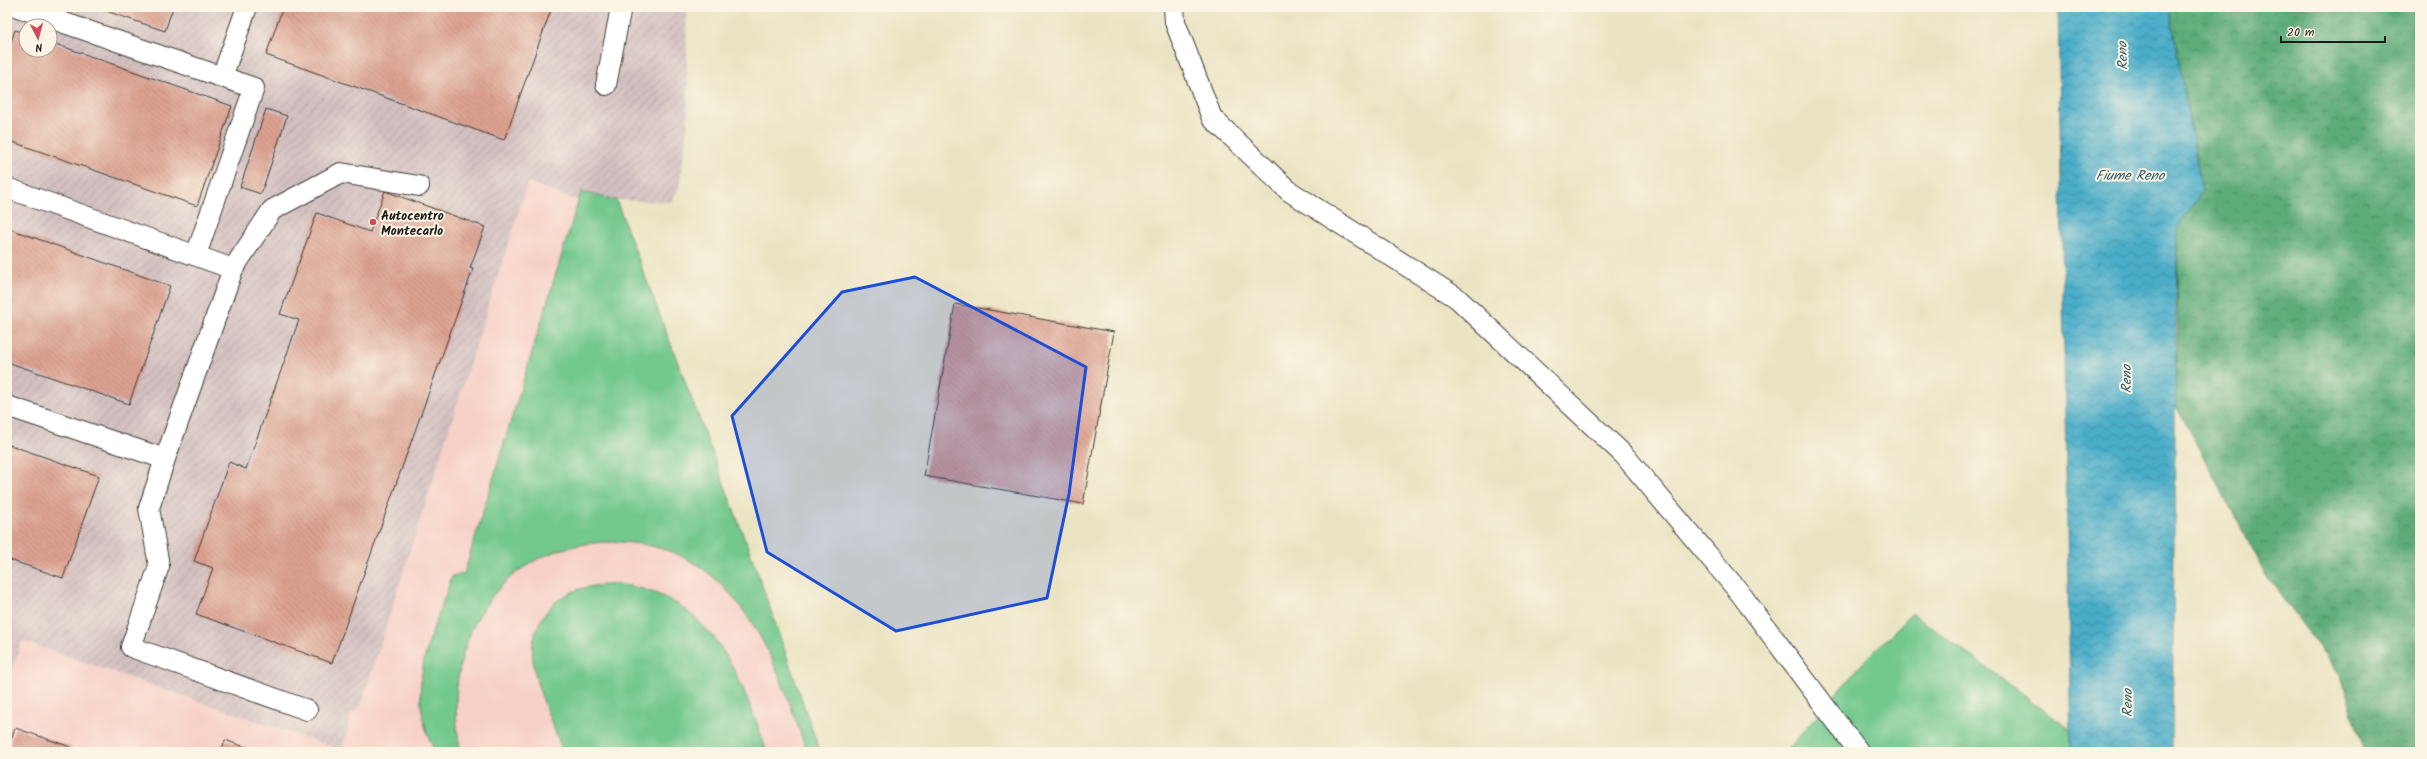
<svg xmlns="http://www.w3.org/2000/svg" width="2427" height="759" font-family="Kalam,sans-serif">
<defs>
<pattern id="industrial-furrows" width="10" height="10" patternUnits="userSpaceOnUse"><rect width="10" height="10" fill="#d2bfc0"/><path d="M-1 1l2-2M0 10L10 0M9 11l2-2" fill="none" stroke="#b4a4a4"/></pattern>
<pattern id="forest-crowns" width="20" height="18" patternUnits="userSpaceOnUse"><rect width="20" height="18" fill="#5dac78"/><path d="M2 6a3 3 0 1 1 6 0M12 15a3 3 0 1 1 6 0" fill="none" stroke="#4c8b62"/></pattern>
<pattern id="water-waves" width="16" height="10" patternUnits="userSpaceOnUse"><rect width="16" height="10" fill="#4aadc9"/><path d="M0 5q4-4 8 0t8 0" fill="none" stroke="#3d8ca2"/></pattern>
<pattern id="building-back-hatch" width="6" height="6" patternUnits="userSpaceOnUse"><rect width="6" height="6" fill="#dca191"/><path d="M-1 5l2 2M0 0l6 6M5-1l2 2" fill="none" stroke="#bc8a7c"/></pattern>
</defs>
<rect width="100%" height="100%" fill="#fcf5e5"/>
<filter id="ink" filterUnits="userSpaceOnUse"><feTurbulence type="fractalNoise" baseFrequency=".025" numOctaves="2"/><feDisplacementMap in="SourceGraphic" scale="8" xChannelSelector="R" yChannelSelector="G"/><feConvolveMatrix kernelMatrix="1 2 1 2 8 2 1 2 1" color-interpolation-filters="sRGB"/></filter>
<filter id="wash" filterUnits="userSpaceOnUse"><feTurbulence type="fractalNoise" baseFrequency=".012" numOctaves="4" result="noise"/><feDisplacementMap in="SourceGraphic" scale="16" xChannelSelector="R" yChannelSelector="G"/><feGaussianBlur stdDeviation="0.9" result="paint"/><feColorMatrix in="noise" values="0 0 0 0 0 0 0 0 0 0 0 0 0 0 0 0 0 1.4 0 .05"/><feComposite in="paint" operator="in"/></filter>
<g filter="url(#wash)">
<rect width="100%" height="100%" fill="#ebe4c4"/>
<!-- built -->
<path fill="#f7d1c8" d="M528,182l49,19 39,-1 140,368 64,184h-813v-70l14,-41 321,109 9,-34 10,-11z"/>
<!-- industrial -->
<path fill="url(#industrial-furrows)" fill-rule="evenodd" d="M7,7h679l2,115 -9,66 -8,14 -55,-2 -35,-8 -3,9 -50,-19 -167,523 -10,11 -9,34 -320,-109 -15,41zM26,26h24v24h-24z"/>
<!-- grass -->
<path fill="#72c88d" stroke="#477254" d="M581,192l35,8 140,368 64,184h-13c-22,-63 -43,-131 -95,-176 -26,-23 -63,-34 -97,-34 -118,-1 -177,101 -154,210h-26c-32,-66 -4,-112 17,-176l12,-2z
M617,584c95,11 123,90 150,168h-204c-10,-28 -27,-62 -30,-91 -4,-34 17,-65 51,-73 10,-3 22,-3 33,-4z
M1912,613l159,117v22h-285l75,-87z"/>
<!-- forest -->
<path fill="url(#forest-crowns)" stroke="#3c644a" d="M2169,7h251v745h-55l-24,-75 -75,-102 -92,-173 4,-70 -1,-103 25,-37z"/>
<!-- water -->
<path fill="url(#water-waves)" stroke="#336472" d="M2058,7h111l33,185 -25,37 -5,523h-101z"/>
<g id="blocks">
<!-- building -->
<path fill="url(#building-back-hatch)" d="M80,7h13l-2,4z
M94,7h79l-8,24z
M283,7h269l-48,133 -238,-85z
M15,30l11,3v17h24v-8l182,64 -35,100 -190,-66v-87z
M266,109l21,7 -26,78 -21,-7z
M385,191l100,36 -15,41 3,1 -141,394 -136,-49 17,-46 -19,-7 35,-99 17,7 53,-149 -19,-6 37,-101 53,19z
M7,228l163,58 -41,118 -122,-42z
M955,304l159,28 -31,172 -159,-28z
M7,444l92,32 -36,102 -56,-19z
M15,728l56,19 -1,5h-63z
M225,740l34,12h-38z"/>
</g>
</g>
<g filter="url(#ink)">
<use href="#blocks" fill-opacity="0" stroke="#3b3a35" stroke-width="1"/>
<g fill="none" stroke-linecap="round" stroke-linejoin="round">
<defs>
<path id="service" d="M18,7l204,70 25,-70
M1174,7l1,15 37,96 77,73 168,107 167,157 116,138 119,159
M606,85l15,-78
M7,188l226,81 -68,190 -158,-53
M196,255l58,-167 -32,-11
M233,269l39,-59 69,-37 78,13
M165,459l-16,49 10,58 -28,81 176,63"/>
</defs>
<!-- service casing -->
<use href="#service" stroke="#3b3a35" stroke-width="22"/>
<!-- service -->
<use href="#service" stroke="#fff" stroke-width="20"/>
</g>
</g>
<!-- marked area -->
<path fill="#1d4ed8" fill-opacity="0.2" stroke="#1d4ed8" stroke-width="3" stroke-linejoin="round" d="M915,277l171,90 -17,127 -22,104 -151,33 -129,-79 -35,-136 110,-124z"/>
<!-- markers -->
<circle fill="#d1495b" stroke="#fcf5e5" stroke-width="1.5" cx="373" cy="222" r="4"/>
<g text-anchor="middle" stroke-width="4" stroke-linejoin="round" paint-order="stroke">
<!-- poi labels -->
<g font-size="13" font-weight="bold" fill="#1c1c1c" stroke="#fcf5e5" text-anchor="start">
<text x="381" y="220">Autocentro<tspan x="381" dy="15">Montecarlo</tspan></text>
</g>
<!-- water labels -->
<g font-size="14" font-style="italic" fill="#315d6a" stroke="#fcf5e5">
<text transform="translate(2122 56) rotate(-91)" y="5">Reno</text>
<text x="2130" y="180">Fiume Reno</text>
<text transform="translate(2126 379) rotate(-90)" y="5">Reno</text>
<text transform="translate(2127 703) rotate(-90)" y="5">Reno</text>
</g>
</g>
<!-- margin -->
<rect width="2427" height="759" fill="none" stroke="#fcf5e5" stroke-width="24"/>
<!-- north arrow -->
<g transform="translate(38 38) rotate(174)"><circle r="19" fill="#fcf5e5" stroke="#a29e95"/>
<path d="M0-3L7 15L0 10L-7 15Z" fill="#d1495b"/>
<text y="-6" font-size="11" font-weight="bold" text-anchor="middle" fill="#1c1c1c">N</text>
</g>
<!-- scale -->
<path d="M2281 36v6h104v-6" fill="none" stroke="#1c1c1c" stroke-width="2"/>
<text x="2287" y="36" font-size="12" fill="#1c1c1c" stroke="#fcf5e5" stroke-width="3" paint-order="stroke">20 m</text>
</svg>
